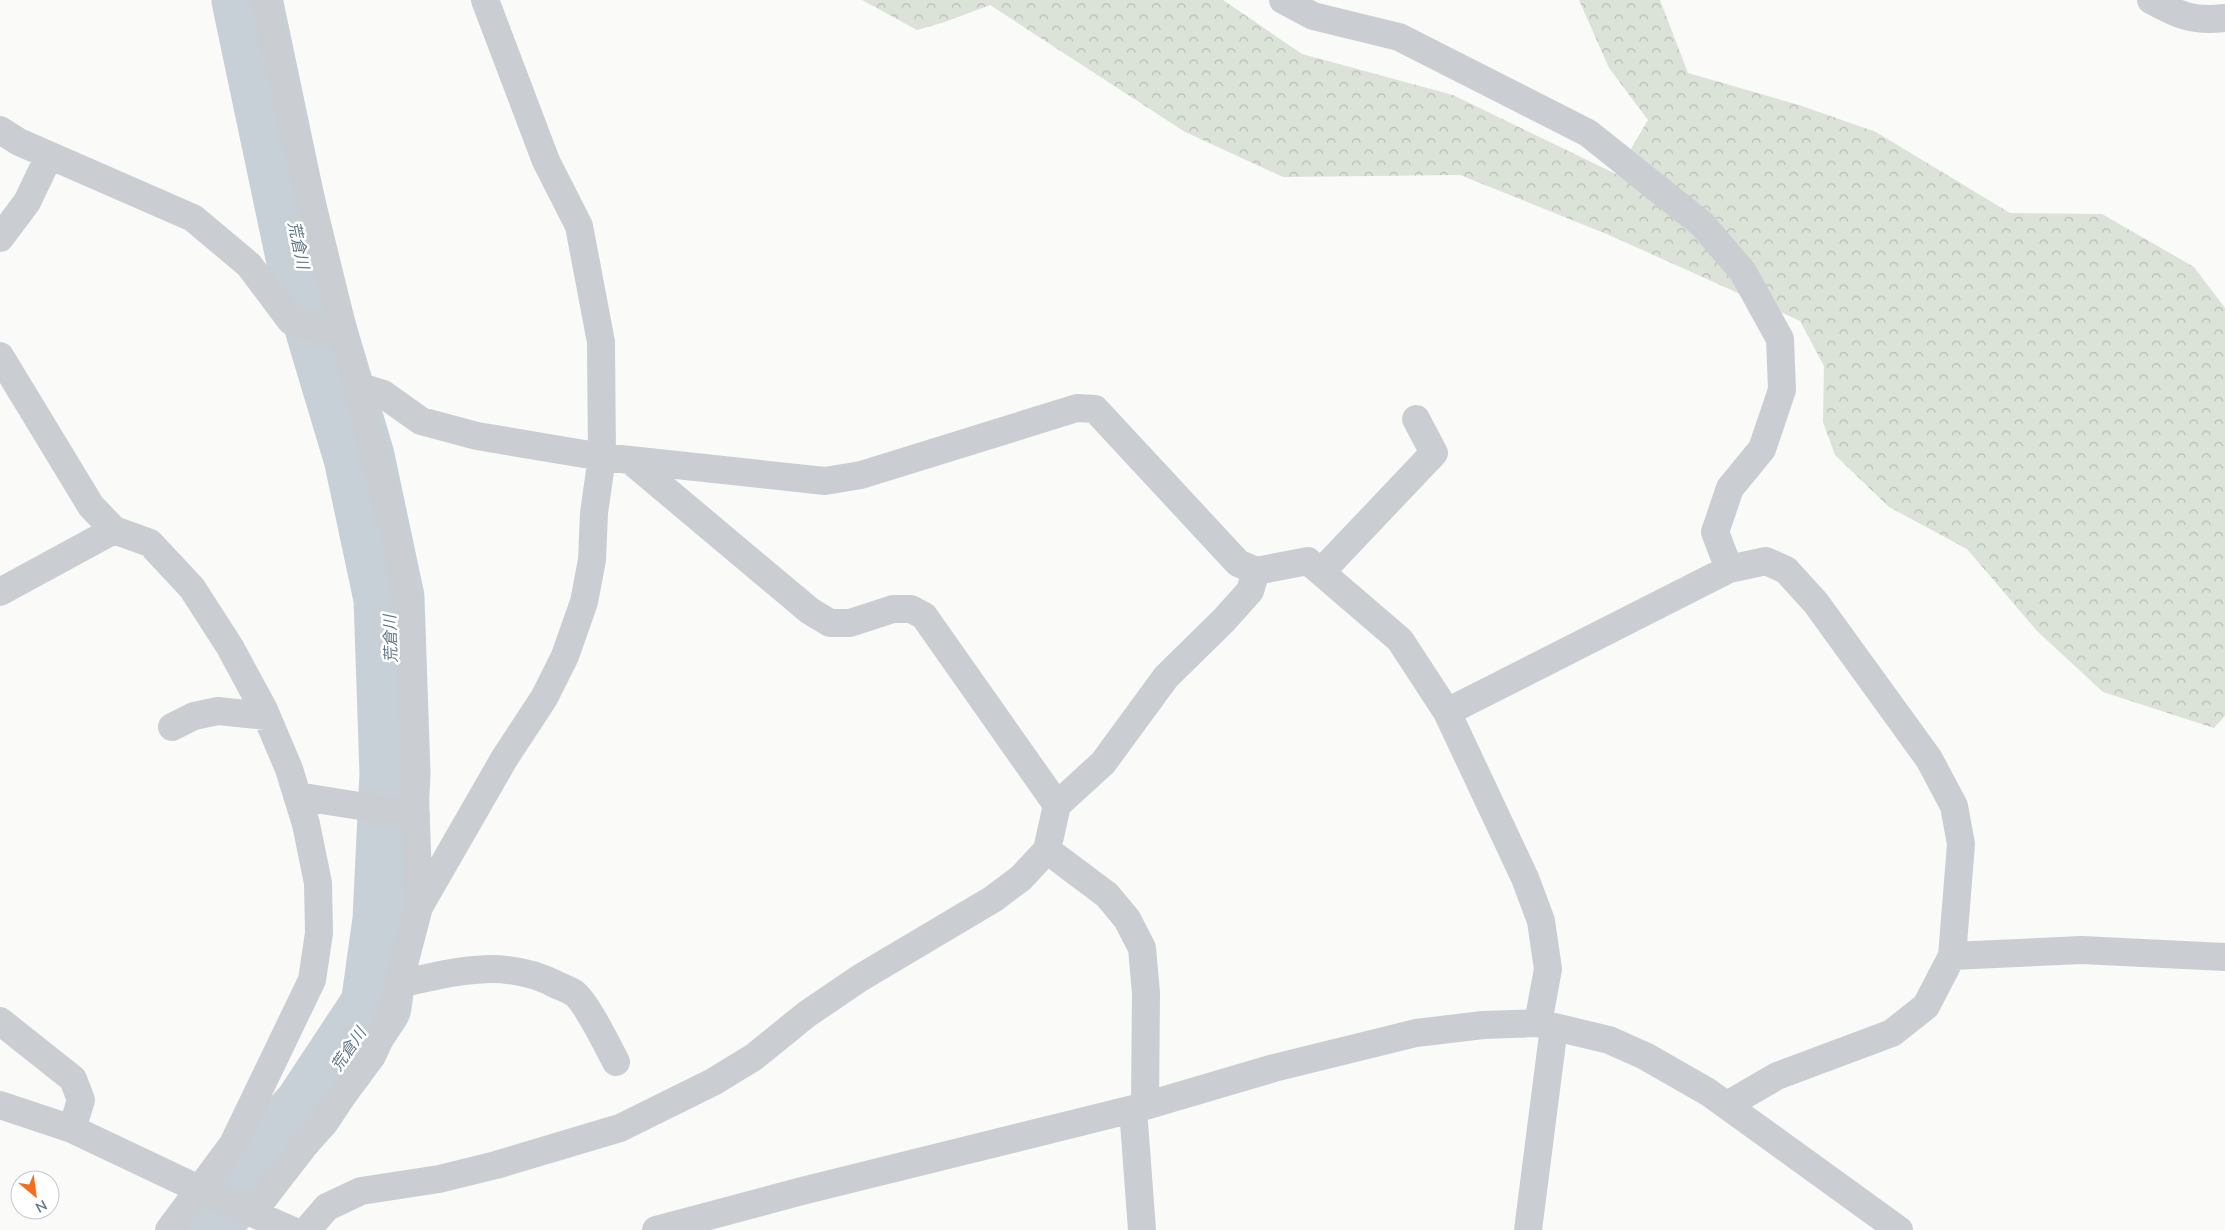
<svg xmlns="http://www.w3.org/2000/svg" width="2225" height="1230" font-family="Mulish,'Noto Sans JP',sans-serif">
<defs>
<pattern id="forest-crowns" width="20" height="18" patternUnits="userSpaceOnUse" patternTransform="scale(1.25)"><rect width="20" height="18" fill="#dbe3d8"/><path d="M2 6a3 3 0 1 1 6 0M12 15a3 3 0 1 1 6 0" fill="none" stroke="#b5bdb5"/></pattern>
</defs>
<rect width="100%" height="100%" fill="#fafaf8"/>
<!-- forest -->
<path fill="url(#forest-crowns)" d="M862,0h361l79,54 151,41 163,79 32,-54 -39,-52 -30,-68h81l28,73 111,32 77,27 134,81 92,1 92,53 31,41v408l-11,12 -111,-36 -66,-61 -70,-82 -78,-42 -54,-52 -12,-33 1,-56 -24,-45 -191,-86 -149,-60 -177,2 -98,-45 -195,-127 -45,17 -28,8z"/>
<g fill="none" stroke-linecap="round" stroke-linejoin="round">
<!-- river -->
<path stroke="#c6d0d6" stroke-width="71" d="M198,1230l110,-121 68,-103 12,-86 7,-146 -6,-176 -30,-141 -53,-177 -59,-280"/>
<!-- street -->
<path stroke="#cacdd2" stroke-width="28" d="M265,0l22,102 80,325 28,105 16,91 2,117 6,167
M1283,0l30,16 86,21 189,96 114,91 41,48 37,67 2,51 -20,59 -32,39 -15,44 14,37 -282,143
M2151,0c27,15 42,22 74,18
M0,130l19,12 174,76 56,47 42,56 13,5 39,8
M0,238l27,-36 22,-46
M0,356l91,150 23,24 36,13 42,45 38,59 34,63 25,59 17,55 12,59 1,50 -7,47 -79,164 -64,86
M357,386l26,8 38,27 56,15 125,21 223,24 36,-6 216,-67 18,1 143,154 18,8 52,-10 92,79 47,72 78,166 16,43 7,48 -10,54
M630,460l180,151 20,12h20l43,-14h18l13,7 133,189
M1729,569l37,-8 20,9 30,33 113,156 25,47 7,38 -9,112 130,-6 143,7
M1321,572l113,-119 -18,-34
M0,592l114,-62
M172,727l22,-11 24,-5 48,5
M297,796l119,19
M1047,850l60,45 20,24 15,29 4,45 -1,113
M399,984c55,-12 105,-27 158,1 5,2 12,5 17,8 13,10 34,54 42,69
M0,1021l73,58 8,21 -9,29
M0,1105l72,24 135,64 84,37
M1727,1105l50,-29 115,-43 34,-27 26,-50
M1133,1109l9,121
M253,1212l82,-106 37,-50 19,-42 28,-107 85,-148 40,-61 21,-42 19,-54 8,-42 2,-47 8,-56 -1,-115 -22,-116 -33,-65 -61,-161
M307,1230l20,-23 34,-16 78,-12 57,-14 124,-37 93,-46 41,-25 53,-43 53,-36 133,-79 28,-21 26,-28 10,-45 46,-42 63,-86 58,-57 26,-29 6,-20
M656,1230l146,-39 343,-85 129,-38 142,-35 67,-8 55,-2 71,17 36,16 63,36 191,138
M1528,1230l26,-203"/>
</g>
<g text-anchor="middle" stroke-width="5" stroke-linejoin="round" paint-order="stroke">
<!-- water labels -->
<g font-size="16" font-style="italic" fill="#637786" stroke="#fff">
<text transform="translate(299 245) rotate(78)" y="6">荒倉川</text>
<text transform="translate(390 639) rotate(-92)" y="6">荒倉川</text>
<text transform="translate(348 1049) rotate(-56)" y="6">荒倉川</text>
</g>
</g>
<!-- north arrow -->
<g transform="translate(35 1195) rotate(151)"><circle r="24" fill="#ffffff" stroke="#c2c8d1"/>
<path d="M0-4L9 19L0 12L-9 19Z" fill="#f36f1f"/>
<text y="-8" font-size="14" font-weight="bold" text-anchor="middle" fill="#66768c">N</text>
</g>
</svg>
